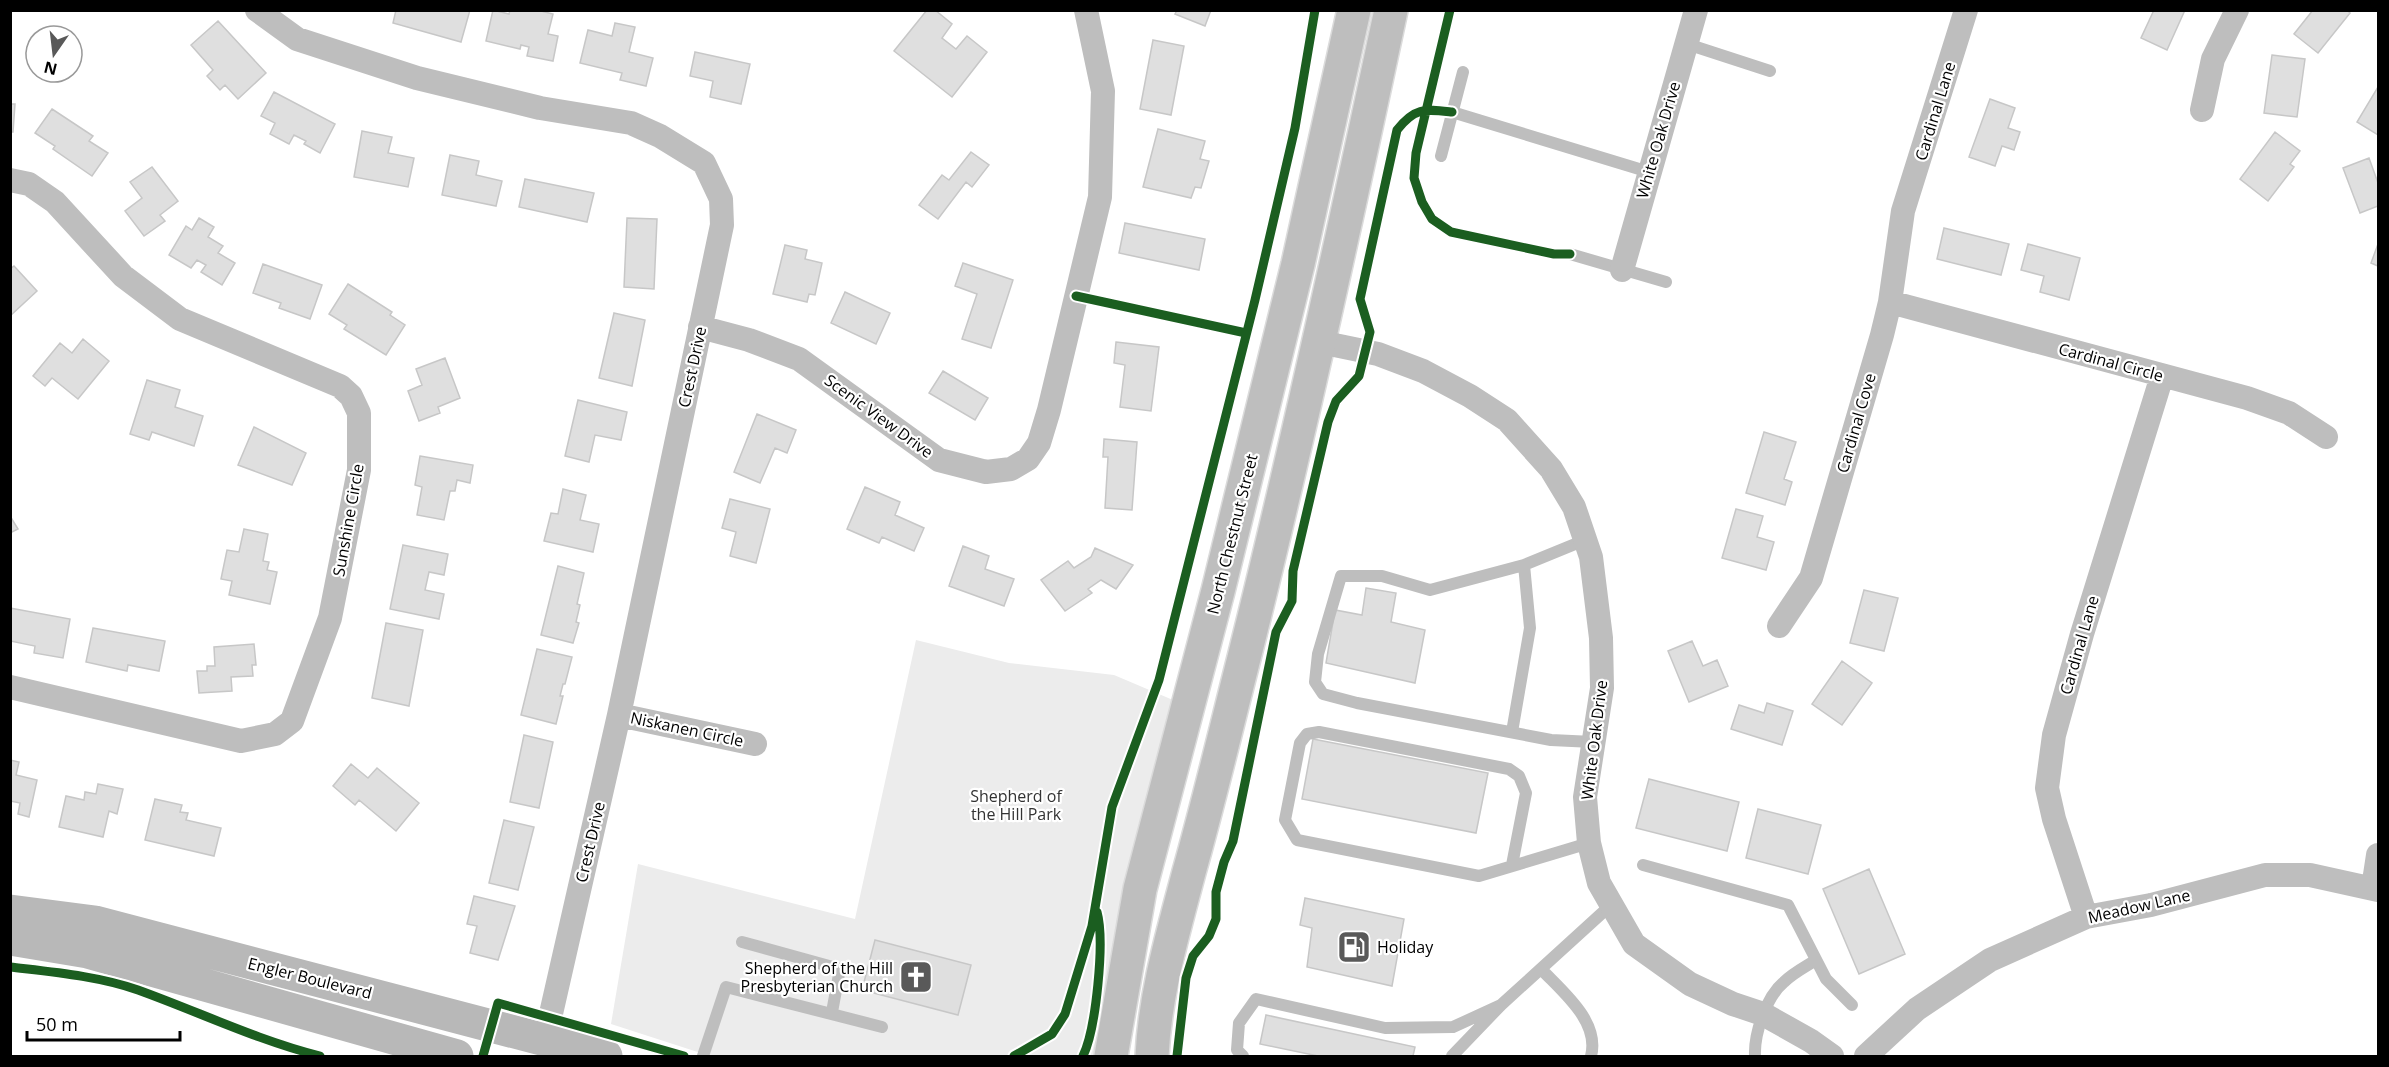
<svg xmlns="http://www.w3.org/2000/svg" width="2389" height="1067" font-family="'Open Sans',sans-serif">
<rect width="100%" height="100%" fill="#fff"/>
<!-- green -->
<path fill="#ececec" d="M916,640l93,23 105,12 59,25 -77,356h-386l-99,-32 27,-160 217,55z"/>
<!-- building -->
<path fill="#dfdfdf" stroke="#c7c7c7" stroke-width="1.5" d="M396,10h74l-9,32 -68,-19z
M493,10l16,4 1,-4h27l16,4 -5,20 10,2 -5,25 -26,-5 2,-9 -8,-2 -1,4 -34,-8z
M927,10h8l17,14 -10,14 14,11 11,-13 20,16 -35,45 -58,-46z
M1177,10h34l-6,16 -30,-12z
M2154,10h31l-18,40 -26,-12z
M2313,10h34l3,3 -32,40 -24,-19z
M218,21l48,52 -28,26 -13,-14 -5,5 -13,-14 6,-6 -22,-25z
M615,23l20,4 -6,25 24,6 -7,28 -26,-6 2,-7 -42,-10 8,-33 24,6z
M1153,40l31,6 -13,69 -31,-6z
M695,52l55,12 -9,40 -31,-7 3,-16 -23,-5z
M2272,55l33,4 -8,58 -33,-4z
M2378,87v48l-21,-13z
M274,92l61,32 -15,29 -16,-9 2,-3 -12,-6 -5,9 -19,-10 5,-11 -14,-7z
M1990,99l25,9 -7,20 12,4 -6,18 -12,-4 -7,20 -26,-9z
M10,104h5l-2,28h-3z
M52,109l41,27 -4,5 19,12 -16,23 -39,-27 2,-3 -20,-13z
M1158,129l47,12 -5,18 9,2 -8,27 -6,-1 -4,11 -48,-11z
M362,131l30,6 -4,16 26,5 -6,29 -54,-10z
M2275,132l25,19 -10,13 4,3 -26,34 -28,-22z
M971,152l18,13 -17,22 -6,-5 -28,37 -19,-14 23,-30 7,5z
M450,155l29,6 -3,14 26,6 -6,25 -54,-11z
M2369,158l9,25v23l-18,7 -17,-45z
M152,167l26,34 -18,14 5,6 -21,15 -19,-25 17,-13 -12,-16z
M525,179l69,14 -7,29 -68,-15z
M199,218l15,9 -6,10 15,9 -5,7 17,10 -13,22 -21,-13 5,-7 -9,-5 -6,8 -22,-13 17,-29 6,4z
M627,218l30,1 -3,70 -30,-2z
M1125,223l80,16 -6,31 -80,-17z
M1944,228l65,16 -8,31 -64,-16z
M2028,244l52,14 -11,42 -29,-8 4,-16 -23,-6z
M2378,244v22l-7,-3z
M785,245l22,5 -2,9 17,4 -7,32 -6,-1 -2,8 -34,-8z
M963,263l50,17 -22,68 -29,-9 15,-45 -22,-8z
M263,264l59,21 -12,34 -31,-11 2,-5 -28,-10z
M14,266l23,25 -27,25v-47z
M348,284l44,28 -2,3 15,10 -19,30 -42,-26 3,-4 -18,-11z
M845,292l45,21 -14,31 -45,-21z
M614,313l31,7 -13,66 -33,-8z
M83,339l26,22 -31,38 -26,-21 -7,8 -12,-10 27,-33 12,10z
M1116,342l43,5 -8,64 -31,-4 5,-42 -11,-2z
M445,358l15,40 -22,9 2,6 -21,8 -11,-30 14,-6 -6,-16z
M943,371l45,27 -13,22 -46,-27z
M147,380l33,10 -5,17 28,9 -9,30 -42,-14 -3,8 -19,-6z
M578,400l49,12 -6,28 -26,-5 -6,27 -24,-6z
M757,414l39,16 -9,23 -12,-5 -15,35 -26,-11z
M254,427l52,26 -14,32 -54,-20z
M1764,432l32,10 -12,37 8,3 -7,23 -39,-12z
M1104,439l33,3 -5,68 -27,-2 3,-51h-5z
M420,456l53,9 -3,18 -13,-3 -2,11h-5l-6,29 -27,-5 5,-28 -7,-2z
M865,487l35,15 -5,13 29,13 -10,23 -32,-14 -3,6 -32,-14z
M563,489l23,6 -6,25 19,4 -6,28 -49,-11 7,-28 7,1z
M730,499l40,10 -14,54 -26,-7 6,-24 -14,-4z
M1736,509l27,7 -6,21 17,5 -8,28 -44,-12z
M10,516l8,13 -8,4z
M244,529l24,5 -5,27 6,1 -2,8 10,2 -7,32 -41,-9 3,-14 -11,-2 6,-29 12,2z
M403,545l45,9 -4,21 -15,-3 -4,18 19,4 -5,25 -49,-10z
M963,546l26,10 -4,13 29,10 -10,27 -55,-20z
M1095,548l38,17 -17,24 -15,-9 -13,9 4,4 -27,18 -24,-31 27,-19 6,7 17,-11z
M558,566l26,7 -7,31 3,1 -4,17 3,1 -6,20 -32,-8z
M1366,588l30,5 -5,29 34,8 -10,53 -89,-20 9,-53 27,5z
M1864,590l34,8 -14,53 -34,-8z
M10,608l60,11 -7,39 -29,-5 1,-7 -25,-5z
M386,623l37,7 -14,76 -37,-8z
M93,628l72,13 -6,30 -31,-6 -1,6 -41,-9z
M1692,641l11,25 14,-6 11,26 -39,16 -21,-51z
M254,644l2,21h-4l1,11 -22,1 1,14 -33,2 -2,-22h10v-5h8l-1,-19z
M537,649l35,8 -7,27h-2l-3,12h3l-7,28 -35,-9z
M1842,661l30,22 -30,42 -30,-21z
M1767,703l26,8 -11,34 -51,-16 8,-24 25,8z
M524,735l29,7 -14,66 -29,-6z
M1313,739l175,34 -12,60 -174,-34z
M10,760l9,2 -3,13 21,5 -8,37 -11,-3 2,-11 -10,-2z
M351,764l17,14 9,-10 42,35 -23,28 -37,-31 -4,5 -22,-19z
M1649,779l90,23 -12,49 -91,-23z
M98,784l25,5 -6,25 -8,-3 -6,26 -44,-10 7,-31 18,4 1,-8 11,2z
M155,799l27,6 -2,7 8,1 -2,7 35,8 -7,28 -69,-16z
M1758,809l63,16 -13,49 -62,-16z
M504,820l30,7 -16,63 -29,-7z
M1869,869l36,85 -46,20 -36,-85z
M474,896l41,10 -17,54 -28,-7 7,-27 -10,-2z
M1305,898l99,21 -12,67 -85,-19 5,-39 -12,-3z
M875,940l96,25 -13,50 -96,-25z
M1266,1015l149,32 -2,9h-95l-58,-12z"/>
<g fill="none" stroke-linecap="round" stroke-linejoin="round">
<defs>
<path id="primary" d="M1111,1056l29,-167 78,-298 80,-327 56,-254
M1152,1056c3,-63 21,-123 37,-184 20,-71 37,-143 55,-214 54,-215 101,-431 147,-648"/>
</defs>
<!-- primary casing -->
<use href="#primary" stroke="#dbdbdb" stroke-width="36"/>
<!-- lane -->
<path stroke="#bebebe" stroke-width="12" d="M1687,44l83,27
M1452,112l197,60
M1441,156l22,-84
M1570,254l96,28
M1585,540l-61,25 -94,25 -48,-14h-41l-23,78 -3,28 8,12 34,9 194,37 42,2
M1512,732l18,-104 -6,-63
M1512,865l14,-72 -7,-17 -10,-7 -190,-37 -12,2 -7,9 -15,77 12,20 182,36 110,-33
M1643,865l145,40 38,74 26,26
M742,942l98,27 -8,43
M1542,970c21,22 58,52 49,86
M703,1056l23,-69 156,40
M1243,1056l-6,-6 2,-27 17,-24 129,29 68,-1 48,-22
M1452,1056l49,-51 111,-101
M1755,1056c-1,-22 11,-59 29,-74 9,-9 21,-15 32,-22"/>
<!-- street -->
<path stroke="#bebebe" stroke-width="24" d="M257,10l40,29 120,39 123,30 91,15 29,13 44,27 17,36 1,26 -103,490 -74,325
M2202,110l11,-51 24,-49
M10,180l19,4 26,18 68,74 57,43 160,67 11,10 8,17v57l-29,148 -38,103 -17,13 -34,7 -231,-54
M1622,270l74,-260
M1890,302l357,96 42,15 37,24
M700,327l49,13 50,19 140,101 47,12 25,-3 17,-10 11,-16 10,-33 51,-213 3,-106 -17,-81
M1320,342l58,12 45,17 47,25 37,24 44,49 23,38 17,50 10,81 1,50 -17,109 4,46 10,40 35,61 56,40 43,20 30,10 48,27 21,15
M1779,626l32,-48 71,-243 8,-33 13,-91 63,-201
M619,715l136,29
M2373,888l5,-33
M2086,917l-32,-98 -7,-31 7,-53 28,-101 80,-258
M1866,1056l51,-47 73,-49 96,-43 65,-12 114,-30h45l68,15"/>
<!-- secondary -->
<path stroke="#b8b8b8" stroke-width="33" d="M10,911l85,11 511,134
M10,939l78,13 369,104"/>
<!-- primary -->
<use href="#primary" stroke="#bebebe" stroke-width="33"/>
<defs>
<path id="cycleway" d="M1450,10l-34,143 -2,25 8,24 10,17 19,13 103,22h16
M1076,296l170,37
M10,967c42,5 88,9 128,23 61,22 119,50 182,66
M483,1056l15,-53 186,53
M1014,1056l38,-22 13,-20 27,-88 20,-119 47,-127 96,-380 40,-172 20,-118
M1083,1056c13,-27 22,-115 14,-144
M1177,1056l9,-78 7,-22 16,-20 7,-17v-27l8,-30 9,-21 43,-209 16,-31 1,-30 35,-149 8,-21 23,-25 11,-44 -10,-33 37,-169c18,-23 28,-21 55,-18"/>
</defs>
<!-- cycleway casing -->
<use href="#cycleway" stroke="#fff" stroke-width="13"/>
<!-- cycleway -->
<use href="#cycleway" stroke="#1b5e20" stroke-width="9"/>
</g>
<!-- icons -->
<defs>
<symbol id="fuel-square" viewBox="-11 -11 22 22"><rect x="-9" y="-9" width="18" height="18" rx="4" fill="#595959" stroke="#fff"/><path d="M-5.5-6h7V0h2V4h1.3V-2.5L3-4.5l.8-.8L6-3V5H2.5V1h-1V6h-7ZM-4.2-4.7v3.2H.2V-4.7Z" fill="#fff"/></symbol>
<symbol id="church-square" viewBox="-11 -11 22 22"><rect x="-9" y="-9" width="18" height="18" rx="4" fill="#595959" stroke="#fff"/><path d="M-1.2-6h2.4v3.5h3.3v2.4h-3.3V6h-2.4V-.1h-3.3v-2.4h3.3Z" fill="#fff"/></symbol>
</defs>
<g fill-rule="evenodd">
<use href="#fuel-square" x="1335" y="928" width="38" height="38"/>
<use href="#church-square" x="897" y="958" width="38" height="38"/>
</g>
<g text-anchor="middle" stroke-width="4.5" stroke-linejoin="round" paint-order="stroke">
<!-- street labels -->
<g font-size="16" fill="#000" stroke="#fff">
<text transform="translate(1935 111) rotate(-73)" y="6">Cardinal Lane</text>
<text transform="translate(1658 140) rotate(-74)" y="6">White Oak Drive</text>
<text transform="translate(2111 362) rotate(15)" y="6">Cardinal Circle</text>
<text transform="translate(692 367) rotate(-78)" y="6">Crest Drive</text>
<text transform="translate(879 416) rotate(36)" y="6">Scenic View Drive</text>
<text transform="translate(1856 423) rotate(-74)" y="6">Cardinal Cove</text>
<text transform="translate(348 520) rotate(-80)" y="6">Sunshine Circle</text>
<text transform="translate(1232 534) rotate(-76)" y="6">North Chestnut Street</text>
<text transform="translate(2079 645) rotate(-74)" y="6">Cardinal Lane</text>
<text transform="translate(687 729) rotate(12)" y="6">Niskanen Circle</text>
<text transform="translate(1594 740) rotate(-83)" y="6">White Oak Drive</text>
<text transform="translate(590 842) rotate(-77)" y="6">Crest Drive</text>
<text transform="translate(2139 906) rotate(-13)" y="6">Meadow Lane</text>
<text transform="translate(310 978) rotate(14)" y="6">Engler Boulevard</text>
</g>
<!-- park labels -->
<g font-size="16" fill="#333" stroke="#fff">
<text x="1016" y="802">Shepherd of<tspan x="1016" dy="18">the Hill Park</tspan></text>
</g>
<!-- poi labels -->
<g font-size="16" fill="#000" stroke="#fff" text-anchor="start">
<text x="1377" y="953">Holiday</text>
<text x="893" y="974" text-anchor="end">Shepherd of the Hill<tspan x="893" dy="18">Presbyterian Church</tspan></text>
</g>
</g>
<!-- border -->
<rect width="2389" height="1067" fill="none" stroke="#000000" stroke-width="24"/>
<!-- north arrow -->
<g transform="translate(54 54) rotate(194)"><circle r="28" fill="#ffffff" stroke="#999999" stroke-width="1.5"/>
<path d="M0-4.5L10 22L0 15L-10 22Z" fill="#595959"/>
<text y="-9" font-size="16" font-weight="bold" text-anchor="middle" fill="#000000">N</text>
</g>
<!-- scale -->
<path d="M27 1031v9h153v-9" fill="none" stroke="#000000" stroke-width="3"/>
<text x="36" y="1031" font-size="18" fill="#000000" stroke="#ffffff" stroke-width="4.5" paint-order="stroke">50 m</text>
</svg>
